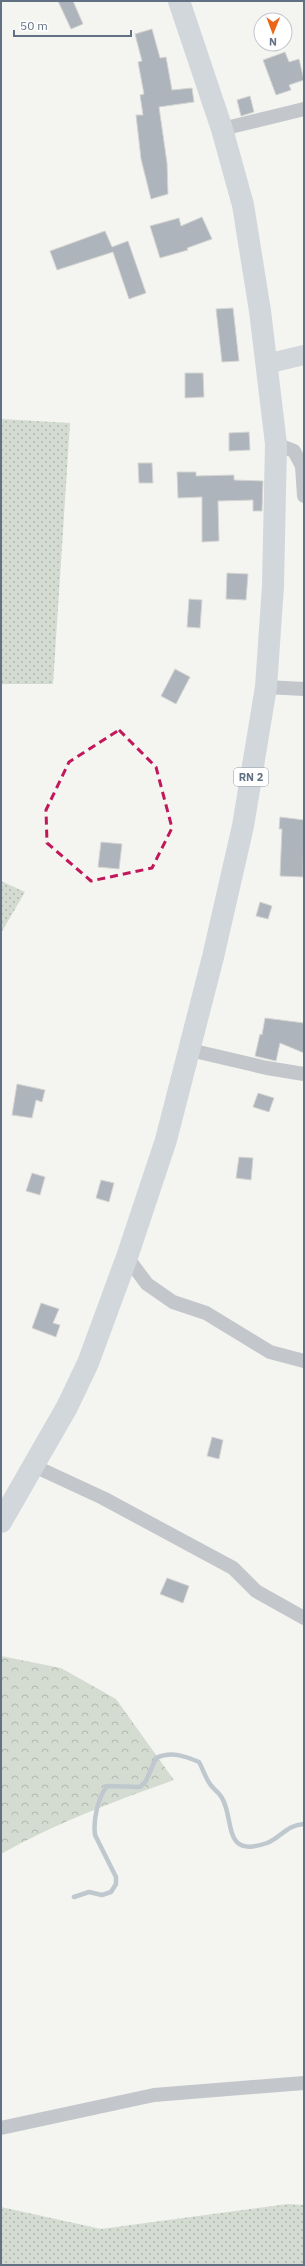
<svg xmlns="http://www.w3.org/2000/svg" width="305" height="2266" font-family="'IBM Plex Sans',sans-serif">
<defs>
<pattern id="green-dots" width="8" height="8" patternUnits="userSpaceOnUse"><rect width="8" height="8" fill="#d4dcd1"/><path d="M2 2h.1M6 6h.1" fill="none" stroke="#afb7af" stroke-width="1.8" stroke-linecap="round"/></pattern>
<pattern id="forest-crowns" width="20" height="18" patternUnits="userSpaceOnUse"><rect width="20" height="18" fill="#d4dcd1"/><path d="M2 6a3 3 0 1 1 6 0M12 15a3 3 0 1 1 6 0" fill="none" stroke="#afb7af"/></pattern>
</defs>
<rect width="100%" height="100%" fill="#f4f4f0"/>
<!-- green -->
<path fill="url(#green-dots)" d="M1,419l69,4 -17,261h-52z
M1,881l24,11 -24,41z
M288,2204l16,1v60h-303v-58l100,22z"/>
<!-- forest -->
<path fill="url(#forest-crowns)" d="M1,1656l60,12 55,31 58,81c-59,21 -118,43 -173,74z"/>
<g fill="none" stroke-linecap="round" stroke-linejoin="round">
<!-- stream -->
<path stroke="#bfc8ce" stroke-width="4.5" d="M74,1897l15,-5 13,3 9,-3 5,-8v-7l-21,-42c-2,-16 3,-37 12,-49l33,1 6,-6 10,-23c15,-7 29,-2 43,4 4,7 6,15 11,22 3,5 9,8 12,14 13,22 0,61 45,45 15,-6 19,-18 37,-19"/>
</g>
<!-- building -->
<path fill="#aeb4bb" stroke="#d5d5d3" d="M58,1h15l10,23 -12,5z
M152,29l8,29 6,-1 6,33 20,-2 2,14 -35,5 8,56 1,31 -17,5 -10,-40 -5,-44h7l-3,-20 4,-1 -6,-32 4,-1 -7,-27z
M285,52l4,10 10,-3 5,21 -15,5 2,5 -15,5 -13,-35z
M250,96l4,16 -13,4 -4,-16z
M202,217l10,22 -25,9 1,2 -28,8 -10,-32 29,-8 2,8z
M105,231l7,16 16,-6 18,52 -17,6 -16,-47 -56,18 -7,-19z
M233,308l6,53 -17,1 -6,-53z
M185,373h18l1,24 -19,1z
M249,432l1,18 -21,1v-18z
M138,463h14l1,20h-14z
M177,472h19v4l38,-1v5l29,1 -1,30h-9v-11l-35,1 1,40 -17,1v-45l-24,1z
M227,573l21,1 -2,26 -20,-1z
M189,599l13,1 -2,28 -13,-1z
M175,669l15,8 -14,27 -15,-8z
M280,817l24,3 -1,57 -23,-1 2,-47h-3z
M101,842l21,2 -3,25 -21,-2z
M260,902l12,4 -4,13 -12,-3z
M265,1018l39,5v30l-24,-10 -4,18 -21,-5 5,-22 2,1z
M17,1084l28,6 -3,12 -6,-2 -4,18 -20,-3z
M258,1093l16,5 -5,14 -16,-5z
M239,1157l14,1 -2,22 -15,-2z
M32,1173l13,4 -5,18 -14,-4z
M101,1180l13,3 -5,19 -13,-4z
M41,1303l18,6 -6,14 7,2 -4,12 -24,-9z
M212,1437l11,3 -4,19 -12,-3z
M167,1578l22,8 -6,17 -23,-9z"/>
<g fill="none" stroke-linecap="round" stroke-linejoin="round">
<!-- street -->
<path stroke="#c3c6ca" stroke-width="14" d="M222,129l82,-20
M276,444l18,7 8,15 2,30
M266,687l38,2
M190,1050l77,18 37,6
M127,1257l20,27 26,18 33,11 64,39 34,9
M34,1466l69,32 130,70 23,23 48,27
M1,2128l153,-33 150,-12"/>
<!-- secondary -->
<path stroke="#d2d7dc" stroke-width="20" d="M266,364l38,-9"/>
<!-- primary -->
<path stroke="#d2d7dc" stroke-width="22" d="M1,1522l66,-115 21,-44 39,-106 39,-117 47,-183 30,-131 23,-139 7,-101 3,-142 -16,-133 -17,-106 -21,-76 -43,-128"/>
</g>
<!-- marked area -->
<path fill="none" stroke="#c2185b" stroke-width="3" stroke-dasharray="8 5" stroke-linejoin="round" d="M119,730l37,37 16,61 -20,40 -61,13 -44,-38 -1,-33 23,-48z"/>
<g text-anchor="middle" stroke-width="4" stroke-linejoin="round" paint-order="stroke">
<!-- shield labels -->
<rect fill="#fff" stroke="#909ba8" stroke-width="1" x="234" y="768" width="34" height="18" rx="3"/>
<g font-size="11" font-weight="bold" fill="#617083">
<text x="251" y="781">RN 2</text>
</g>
</g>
<!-- border -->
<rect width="305" height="2266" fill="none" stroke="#617083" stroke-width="4"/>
<!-- north arrow -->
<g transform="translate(273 32) rotate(181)"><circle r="19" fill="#ffffff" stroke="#c0c6cd"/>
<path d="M0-3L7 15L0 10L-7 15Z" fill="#ec6418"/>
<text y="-6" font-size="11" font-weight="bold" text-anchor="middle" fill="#617083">N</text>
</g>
<!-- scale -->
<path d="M14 30v6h117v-6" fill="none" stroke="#617083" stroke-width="2"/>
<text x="20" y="30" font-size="12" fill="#617083" stroke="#ffffff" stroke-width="3" paint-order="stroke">50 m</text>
</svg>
